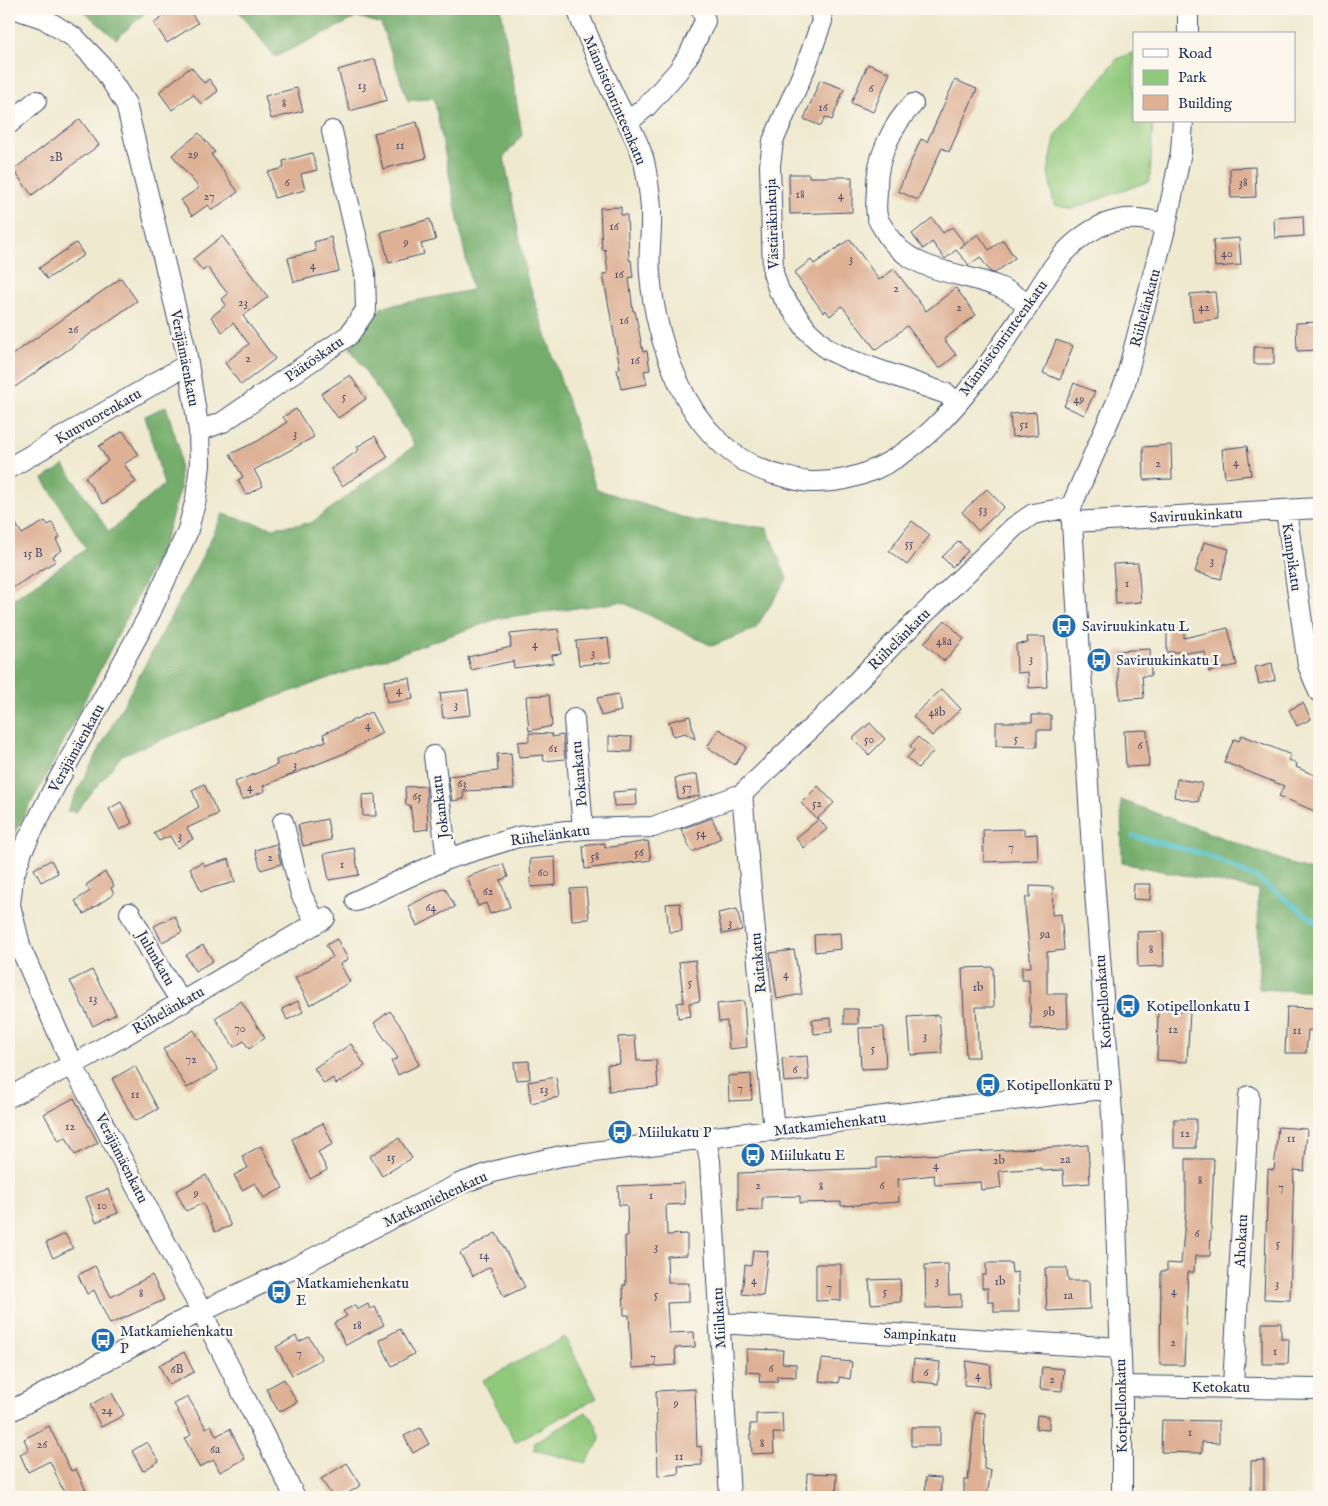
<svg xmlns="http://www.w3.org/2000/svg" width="1328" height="1506" font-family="'IM FELL English',serif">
<rect width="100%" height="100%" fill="#fbf7ec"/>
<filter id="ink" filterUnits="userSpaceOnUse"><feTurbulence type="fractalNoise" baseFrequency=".02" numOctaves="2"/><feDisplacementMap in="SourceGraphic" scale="10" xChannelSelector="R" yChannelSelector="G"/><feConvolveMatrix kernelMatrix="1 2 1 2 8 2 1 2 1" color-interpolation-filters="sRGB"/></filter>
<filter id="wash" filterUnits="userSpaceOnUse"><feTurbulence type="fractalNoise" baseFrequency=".0096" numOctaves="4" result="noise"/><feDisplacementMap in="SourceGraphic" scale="20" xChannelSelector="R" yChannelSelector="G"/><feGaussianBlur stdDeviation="1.12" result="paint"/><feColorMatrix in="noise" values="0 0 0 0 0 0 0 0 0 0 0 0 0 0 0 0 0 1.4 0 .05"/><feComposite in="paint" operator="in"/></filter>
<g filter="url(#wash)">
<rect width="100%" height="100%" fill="#efe9cf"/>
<!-- green -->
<path fill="#91c97c" stroke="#567c6d" d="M1134,52v69h19l-3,60 -78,28 -18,-4 -6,-33 8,-38 61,-75z
M565,1337l32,61 -82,44 -32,-62z
M586,1412l11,14 3,14 -14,23 -52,-13 1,-8z"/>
<!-- forest -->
<path fill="#74ad6c" stroke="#486e65" d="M81,9h61l2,5 -28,25z
M237,9h264l21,126 -18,22 23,120 69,212 95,31 76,8 20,51 -32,50 -43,17 -90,-44 -122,16 -270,95 -108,42 -46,57 -9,-1c51,-100 108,-196 156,-297l49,14 39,-5 104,-78 -65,-97 32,-41 90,-17 -38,-192 -26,3 -27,-77 -23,-7 -83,40z
M166,406l13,43 1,41 -17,56 -118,232 -36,64v-240l77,-53 -43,-70 21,-14 45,67 55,-47 -19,-69z
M1121,800l198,74v118l-60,-3 -1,-99 -136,-27z"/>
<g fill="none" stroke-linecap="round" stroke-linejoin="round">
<!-- stream -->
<path stroke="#54c1cb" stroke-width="5" d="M1133,836l71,18 54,25 61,45"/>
</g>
<g id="blocks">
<!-- building -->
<path fill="#deb195" d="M163,9h25l10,14 -31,20 -13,-20 13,-9z
M375,59l12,41 -37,11 -12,-41z
M868,64l22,9 -17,39 -22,-9z
M191,67l13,16 5,-4 9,12 -17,13 -8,-10 -21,16 -13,-18z
M820,80l24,9 -12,31 -7,-3 -4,9 -17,-7z
M955,80l22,9 -28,63 -7,-4 -24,52 -20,-9 23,-52 6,3z
M297,88l6,23 -32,8 -6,-23z
M80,119l19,26 -67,50 -19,-25z
M417,122l9,36 -43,11 -9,-36z
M199,133l16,19 -4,2 27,38 -26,18 -4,-5 -16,11 -11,-16 18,-12 -27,-33z
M312,153l5,17 -16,4 4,16 -31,8 -6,-26 16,-4 -1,-7z
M1255,167l1,30 -25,1 -1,-30z
M789,174h20v3h43v35l-62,2z
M621,207v8h6l2,45h2l2,17 -4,1 4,33h2l8,41 4,-1 3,19 -6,1 3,13 -26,5 -4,-20 3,-1 -17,-94 5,-1 -3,-24 -3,1 -2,-42z
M1303,216l1,20 -29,2 -1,-20z
M932,218l11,15 9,-6 13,17 -5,4 18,-14 11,16 14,-10 12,18 -20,15 -5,-1 -10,-15 -11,8 -13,-15 -11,9 -13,-17 -9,7 -11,-15z
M430,219l6,21 -15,4 3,10 -35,9 -8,-31z
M222,236l46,61 -25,19 32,43 -34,26 -16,-22 24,-19 -16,-21 -11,9 -11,-15 15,-12 -4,-6 6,-5 -21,-27 -4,4 -10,-12z
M331,237l8,34 -45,11 -6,-24 28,-7 -2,-9z
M1239,238l2,27 -26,2 -2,-27z
M850,239l29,41 15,-11 32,42 30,-23 20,27 -32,24 12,16 -12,10 -5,3 -32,-42 -31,24 -34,-44 -12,10 -4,-6 -2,3 -30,-40 17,-13 3,4z
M76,243l8,12 -37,24 -8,-11z
M121,278l16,23 -122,86 -6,-9v-21z
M1215,292l3,27 -25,3 -3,-28z
M1319,322v28l-22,1 -1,-28z
M1056,340l17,6 -13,34 -17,-7z
M1254,347h20v17h-20z
M350,375l16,24 -28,19 -17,-24z
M1074,383l21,9 -11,23 -20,-9z
M296,409l18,28 -60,33 9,16 -17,9 -8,-15 5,-3 -13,-23 28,-13 29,-19 -4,-5z
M1036,412l2,23 -26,2 -2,-23z
M123,431l16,24 -15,9 12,18 -33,22 -18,-27 23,-16 -9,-15z
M375,436l13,21 -46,29 -11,-17 28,-19 -2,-3z
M1171,445l1,34 -28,1 -1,-33z
M1247,446l4,29 -26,3 -3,-29z
M987,489l17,18 -26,24 -16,-19z
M9,513l13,21 23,-13 3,4 4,-2 8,14 -4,3 6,10 -9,6 3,5 -47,29z
M912,521l18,14 -23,30 -18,-14z
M959,541l9,10 -16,16 -10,-10z
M1204,542l25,7 -8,30 -26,-7z
M1138,563l3,39 -25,2 -3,-40z
M945,620l19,19 -20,22 -20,-18z
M1167,628l17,1v9l44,-10 9,37 -28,7 -4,-20h-38z
M558,629l3,25 -9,1 1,8 -39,5 -1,-7 -42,9 -3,-13 43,-10 -1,-13z
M1027,637h18l2,50 -18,1 -1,-16 -11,1 -1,-29 12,-1z
M608,638l3,24 -32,3 -3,-24z
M1150,649l1,27h-9l2,22 -24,2 -4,-49z
M1272,663l3,17 -16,4 -4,-17z
M410,678l3,21 -26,4 -3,-22z
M942,689l19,20 -29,27 -19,-20z
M468,690l3,25 -28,3 -3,-25z
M618,694l3,17 -20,5 -4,-18z
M549,695l3,31 -23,5 -3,-35z
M1303,703l8,16 -14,7 -8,-16z
M371,712l11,21 -37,20 -82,33 2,5 -23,9 -7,-18 42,-17 -1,-5 50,-19 -3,-7z
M1032,715h19v15h-14v17l-41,-1v-24h36z
M690,716l5,23 -10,-6 -12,3 -3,-12 -2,-2z
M870,723l15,16 -16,16 -16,-17z
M719,729l28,18 -12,18 -28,-18z
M1147,730l2,36 -23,1 -2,-36z
M529,733l23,1v3l11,-2 2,24 -21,2 -1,-6 -24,2 -1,-15 11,-1z
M1242,735l49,20 -3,5 9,4 -1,3 23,10v36l-40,-17 5,-10 -60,-24 10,-23 5,2z
M609,736l23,1 -1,15 -22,-1z
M918,737l16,14 -16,17 -11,-10 7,-8 -4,-4z
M511,753l3,36 -51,2 1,8 -12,2 -4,-25 50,-5 -1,-17z
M697,774l3,22 -22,3 -3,-21z
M1177,779l25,4 -4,19 -24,-5z
M204,784l14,30 -31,14 6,11 -16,9 -7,-12 -11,5 -5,-8 45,-26 -7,-17z
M426,786l2,43 -14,2 -4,-26h-4l-1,-18z
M818,786l16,17 -17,16 -16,-16z
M636,790l1,15 -23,1 -1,-14z
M375,794l1,22h-13l-1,-21z
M121,802l11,21 -12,7 -11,-21z
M712,818l9,20 -29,14 -11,-23z
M327,819l4,21 -28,6 -5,-21z
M819,819l8,10 -23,19 -8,-10z
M1024,829v6l13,-1 1,26 -54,2 -1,-32z
M648,841l3,19 -66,9 -2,-23 22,-3v5z
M276,844l5,20 -20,6 -6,-20z
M354,848l5,27 -30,5 -5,-26z
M555,857l1,28 -25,2 -1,-28z
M229,859l6,23 -34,9 -11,-23 13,-6 2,4z
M51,860l7,13 -17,9 -7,-13z
M503,864l5,13 -8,3 10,27 -20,7 -4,-11 -8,3 -11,-29z
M105,872l9,14 -3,2 3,6 -30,20 -9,-13 15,-10 -4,-6z
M1134,884h17l-1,16 -17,-1z
M1030,886l23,1 -1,28 9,-1 3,36 -17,2v42h20l1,34 -37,1 -2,-49h-7v-13h9l-6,-60 1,-10h4z
M445,888l10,19 -38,19 -9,-20z
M586,888l3,31 -17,1 -2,-31z
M680,903l2,28 -13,1 -3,-28z
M737,909l5,21 -20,4 -4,-21z
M175,916l7,16 -20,10 -8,-16z
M1163,931l1,35 -26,1 -1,-35z
M840,933l1,16 -26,3 -1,-17z
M337,939l11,20 -8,5 10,18 -40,23 -15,-27 38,-21 -7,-12z
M203,945l10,16 -18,10 -9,-16z
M794,950l8,44 -25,5 -7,-46z
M695,960l5,41 -11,2 2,13 -13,2 -1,-15 7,-1 -5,-40z
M993,967l1,40h-18l3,50h-13l-4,-89z
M92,970l24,44 -23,12 -23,-45z
M241,1001l24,37 -16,11 -5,-8 -10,6 -19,-29z
M298,1001l5,11 -16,8 -5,-11z
M744,1001l3,46 -18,2 -2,-28 -8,1 -2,-18z
M1287,1007l32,1v23l-11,-1 -2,23h-21z
M844,1009h14v15h-14z
M1158,1010l32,2 -3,50 -30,-2z
M390,1011l14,20 15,34 -21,10 -7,-14 7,-3 -24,-35z
M939,1015l3,38 -31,2 -3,-38z
M831,1018l1,14 -18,2 -2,-14z
M884,1027l2,41 -25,1 -2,-41z
M194,1030l24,40 -31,18 -24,-39z
M635,1036l2,25 19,-1 2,27 -49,4 -2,-26 13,-1 -2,-27z
M351,1044l14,22 -29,18 -3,-6 -9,6 -10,-16z
M807,1056l2,24 -25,2 -2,-24z
M529,1061l1,18 -14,1 -2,-18z
M135,1066l23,43 -23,12 -23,-42z
M751,1074l1,26 -23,1 -1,-25z
M556,1077l3,20 -28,6 -3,-21z
M74,1098l24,45 -23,12 -9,-18 -7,4 -15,-27z
M1174,1119h22v29h-22z
M323,1123l10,21 -15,8 9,18 -17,9 -18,-40z
M1278,1127l29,2 -3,42 -10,-1 -4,130 -26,-1 4,-130 6,1z
M399,1138l13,20 -30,18 -12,-20z
M1088,1145l2,38 -26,2 -1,-15 -22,1v-3l-42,3 2,17 -20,2 -1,-8 -45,3 -1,-10 -36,4 1,23 -58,4v-4l-41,1v-7l-38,1v13l-24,1v-38l139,-5v-10z
M261,1146l22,42 -19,10 -9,-15 -13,7 -8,-15 14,-7 -6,-12z
M1186,1159h28l-4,97h-15l-1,16h-6l-4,93h-24l1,-94h6v-8l14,1 5,-54z
M206,1175l25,51 -16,6 -12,-29 -17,8 -10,-20z
M684,1183l1,21 -19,1 1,30 20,-1v21l-20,1 1,27h21v19l-22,1 2,30 25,-1 1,15 -20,1 1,17 -44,3 -3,-53h-5l-1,-30h3l-1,-49h3l-1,-31h-8l-1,-19z
M108,1189l10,24 -22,9 -10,-25z
M496,1233l29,54 -21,10 -14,-30 -17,9 -13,-23z
M65,1234l8,14 -20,10 -7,-15z
M753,1250l15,1 -5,45 -21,-2 3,-29 6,1z
M986,1263h25l1,10 6,-1 1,40h-25v-10h-6v-14h-6v-13h4z
M816,1264h25v36l-25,1z
M948,1264l1,31 12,-1v13l-35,1 -1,-43z
M95,1266l16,31 41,-22 12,25 -54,24 -16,-34 -7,4 -9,-19z
M1045,1268h22l1,13h21l1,28 -43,2z
M900,1279l1,23 -30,2 -2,-24z
M368,1304l2,5 5,-2 9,18 -38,20 -12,-22 13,-7 -4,-5 12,-6 2,5z
M1262,1323h19v16h8l-1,25h-26z
M400,1329l14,25 -22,12 -13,-26z
M296,1336l3,6 10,-5 13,22 -30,16 -16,-28z
M747,1349l36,1 -1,13 14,1v13l-19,-1v6h-18l1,-9 -14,-1z
M184,1352l10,20 -25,13 -10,-20z
M822,1359l30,3 -2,17 -11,-2v6l-20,-2z
M914,1359l26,3 -2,22 -26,-3z
M966,1361l25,4 -2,22 -25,-2z
M1042,1367l22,2 -2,22 -22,-2z
M284,1379l13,23 -18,10 -13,-23z
M695,1389l2,58 4,-1 1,19 -24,1 1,8 -21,2 -2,-85z
M112,1393l12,22 -23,12 -11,-22z
M188,1397l18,31 5,-3 5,11 14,-7 15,30 -25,13 -6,-12 -15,7 -14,-28 6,-4 -17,-31z
M975,1412l10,1 -1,56 7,1 -4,27 -23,-1v-16h4z
M782,1413l1,20h-10l1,20 -22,1 -2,-30h6v-10z
M1037,1415l12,1v14l-13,-1z
M1162,1420l57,1v22l-17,-1v11l-41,-1z
M49,1426l22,45 5,-2 13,28h-23l-16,-36 -22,11 -8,-18 9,-4 -5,-11z
M911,1427h29v19h-29z
M420,1428l9,16 -16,9 -9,-17z
M147,1442l12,19 -16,10 -11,-20z
M1264,1460v37h-13v-36z
M347,1463l14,22 -19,12h-9l-12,-18z
M807,1473l30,1 -1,23h-30z
M926,1477l15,1v19h-16z"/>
</g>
</g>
<g filter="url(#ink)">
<use href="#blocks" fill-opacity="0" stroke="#3b4b6f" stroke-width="1"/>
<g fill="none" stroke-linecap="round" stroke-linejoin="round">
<defs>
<path id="minor" d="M16,9l27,9 32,20 26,27 25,39 60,247 13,80 1,34 -4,34 -9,34 -38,82 -94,171 -33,65 -9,27 -3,27 11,44 51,115 121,231 102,202
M578,9l3,11c11,25 21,51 33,76 10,21 24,42 30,65 3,16 7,35 7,51 1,21 -3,42 -1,62 3,36 12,72 27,105 19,45 55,86 105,97 9,2 20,6 30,6 101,3 165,-101 215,-174 14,-22 28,-49 49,-66 28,-24 56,-29 90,-17
M820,9l2,12 -16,45 -33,75 -3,24 3,108 6,18 28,39 20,19 23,11 97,34 9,9
M1188,34v-25
M913,104c-21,21 -37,55 -36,85 0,9 -2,19 0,27 1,6 7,12 9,17 32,52 103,33 142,73
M628,122l19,-16 31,-35 12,-18 15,-32 -3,-12
M9,124l27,-23
M199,431l24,-9 126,-87 17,-25 -1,-36 -33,-143
M9,468l179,-104
M1071,507l22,359 19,248 10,272v111
M1071,507l54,-124 41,-158 15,-73 2,-31
M1286,510l22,155 11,27
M1073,522l246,-14
M574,719l9,110
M434,756l13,103
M742,794l32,337
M283,822l18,72 15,29
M356,901l91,-42 71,-22 65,-8 70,-2 89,-33 80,-76 78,-81 114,-110 19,-13 38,-7
M130,913l31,57 21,33
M9,1097l80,-41 236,-138
M706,1139l4,22 20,336
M720,1323l400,25
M1122,1386l197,3
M1233,1386l16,-290
M9,1412l164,-87 117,-55 169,-86 37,-13 65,-15 549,-68"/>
</defs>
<!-- minor casing -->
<use href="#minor" stroke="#3b4b6f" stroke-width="22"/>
<!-- minor -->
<use href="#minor" stroke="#fff" stroke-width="20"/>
</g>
</g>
<!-- icons -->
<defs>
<symbol id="bus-disc" viewBox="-11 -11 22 22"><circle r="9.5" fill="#1f6fb2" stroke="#fbf7ec"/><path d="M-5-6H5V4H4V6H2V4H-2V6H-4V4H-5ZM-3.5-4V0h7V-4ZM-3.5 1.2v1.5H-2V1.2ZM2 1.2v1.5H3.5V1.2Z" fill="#fff"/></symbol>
</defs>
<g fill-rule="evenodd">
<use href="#bus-disc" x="1050" y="612" width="28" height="28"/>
<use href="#bus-disc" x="1085" y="646" width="28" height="28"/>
<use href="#bus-disc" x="1114" y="992" width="28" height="28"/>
<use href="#bus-disc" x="974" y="1071" width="28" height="28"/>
<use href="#bus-disc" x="606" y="1118" width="28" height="28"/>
<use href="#bus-disc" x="739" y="1141" width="28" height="28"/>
<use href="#bus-disc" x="265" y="1278" width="28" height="28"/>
<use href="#bus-disc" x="89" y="1326" width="28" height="28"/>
</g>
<g text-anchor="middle" stroke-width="5" stroke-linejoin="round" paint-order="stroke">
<!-- number labels -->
<g font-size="12" fill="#4c506c">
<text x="362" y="89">13</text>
<text x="871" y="92">6</text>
<text x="284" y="107">8</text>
<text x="823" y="111">16</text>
<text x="400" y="149">11</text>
<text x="193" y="158">29</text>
<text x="56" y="161">2B</text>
<text x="287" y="186">6</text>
<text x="1243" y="186">38</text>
<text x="800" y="198">18</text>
<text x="841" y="199">4</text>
<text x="209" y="200">27</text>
<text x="614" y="230">16</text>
<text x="406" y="246">9</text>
<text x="1227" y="257">40</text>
<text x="851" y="262">3</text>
<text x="313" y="269">4</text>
<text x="619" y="278">16</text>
<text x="896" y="292">2</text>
<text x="243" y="306">23</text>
<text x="959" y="311">2</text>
<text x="1204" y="311">42</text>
<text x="624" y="324">16</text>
<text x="73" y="333">26</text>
<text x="248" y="362">2</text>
<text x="635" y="364">16</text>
<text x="344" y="400">5</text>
<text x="1079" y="403">49</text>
<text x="1024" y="428">51</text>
<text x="295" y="437">3</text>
<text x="1236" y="466">4</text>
<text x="1158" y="467">2</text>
<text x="983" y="513">53</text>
<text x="909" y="547">55</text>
<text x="33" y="557">15 B</text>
<text x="1212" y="564">3</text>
<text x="1127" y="587">1</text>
<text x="944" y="645">48a</text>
<text x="535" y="648">4</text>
<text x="593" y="656">3</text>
<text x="1031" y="662">3</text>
<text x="399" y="694">4</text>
<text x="456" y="708">3</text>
<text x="937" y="716">48b</text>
<text x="368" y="729">4</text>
<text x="1016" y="742">5</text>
<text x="869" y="743">50</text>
<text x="1140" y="749">6</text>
<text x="553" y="752">61</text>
<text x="295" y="768">3</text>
<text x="462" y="787">63</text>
<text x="250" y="791">4</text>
<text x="687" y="791">57</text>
<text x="417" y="800">65</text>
<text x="817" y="807">52</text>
<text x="701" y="837">54</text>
<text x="180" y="839">3</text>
<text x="1011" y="851">7</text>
<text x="639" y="856">56</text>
<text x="595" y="860">58</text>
<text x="270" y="861">2</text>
<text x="342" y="868">1</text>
<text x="543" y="876">60</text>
<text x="488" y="895">62</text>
<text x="431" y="911">64</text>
<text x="730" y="926">3</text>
<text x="1045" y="938">9a</text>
<text x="1151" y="953">8</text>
<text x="786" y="978">4</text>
<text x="690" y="986">5</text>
<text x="978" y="991">1b</text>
<text x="93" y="1002">13</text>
<text x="1049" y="1016">9b</text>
<text x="240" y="1032">70</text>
<text x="1173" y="1033">12</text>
<text x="1297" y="1034">11</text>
<text x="925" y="1039">3</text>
<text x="873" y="1052">5</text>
<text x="191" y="1063">72</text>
<text x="795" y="1073">6</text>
<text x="740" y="1092">7</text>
<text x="544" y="1093">13</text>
<text x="135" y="1098">11</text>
<text x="70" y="1130">12</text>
<text x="1185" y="1137">12</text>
<text x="1291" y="1142">11</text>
<text x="391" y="1161">15</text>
<text x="1065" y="1163">2a</text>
<text x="999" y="1164">2b</text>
<text x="936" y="1169">4</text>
<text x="1200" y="1184">8</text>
<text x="758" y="1189">2</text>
<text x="882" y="1189">6</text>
<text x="821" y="1190">8</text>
<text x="1281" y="1191">7</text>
<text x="196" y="1197">9</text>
<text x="651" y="1199">1</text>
<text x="102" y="1209">10</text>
<text x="1197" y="1237">6</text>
<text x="1278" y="1247">5</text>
<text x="656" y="1250">3</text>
<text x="484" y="1259">14</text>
<text x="754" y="1284">4</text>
<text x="937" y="1284">3</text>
<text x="1000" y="1285">1b</text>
<text x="1277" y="1287">3</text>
<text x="829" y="1291">7</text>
<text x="885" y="1295">5</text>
<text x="1174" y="1295">4</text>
<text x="141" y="1297">8</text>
<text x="656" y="1298">5</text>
<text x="1068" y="1299">1a</text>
<text x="357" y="1329">18</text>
<text x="1173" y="1346">2</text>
<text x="1275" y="1355">1</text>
<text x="299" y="1357">7</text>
<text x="653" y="1361">7</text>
<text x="771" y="1372">6</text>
<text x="177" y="1373">6B</text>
<text x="926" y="1376">6</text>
<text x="978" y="1379">4</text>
<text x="1052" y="1383">2</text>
<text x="676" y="1407">9</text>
<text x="107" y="1414">24</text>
<text x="1190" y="1436">1</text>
<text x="762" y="1447">8</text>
<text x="42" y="1448">26</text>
<text x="215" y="1453">6a</text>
<text x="679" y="1460">11</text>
</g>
<!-- street labels -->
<g font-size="15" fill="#1b2f5e" stroke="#fbf7ec">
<text transform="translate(615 100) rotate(67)" y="5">Männistönrinteenkatu</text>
<text transform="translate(772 224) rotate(-92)" y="5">Västäräkinkuja</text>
<text transform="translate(1145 308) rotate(-75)" y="5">Riihelänkatu</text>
<text transform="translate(1003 338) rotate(-54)" y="5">Männistönrinteenkatu</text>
<text transform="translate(185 358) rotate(79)" y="5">Veräjämäenkatu</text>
<text transform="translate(314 359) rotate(-35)" y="5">Päätöskatu</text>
<text transform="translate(98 416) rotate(-30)" y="5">Kuuvuorenkatu</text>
<text transform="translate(1196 515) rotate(-3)" y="5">Saviruukinkatu</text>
<text transform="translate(1292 557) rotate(82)" y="5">Kampikatu</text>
<text transform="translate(899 639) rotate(-45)" y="5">Riihelänkatu</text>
<text transform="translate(76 748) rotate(-61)" y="5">Veräjämäenkatu</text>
<text transform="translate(579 774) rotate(-95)" y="5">Pokankatu</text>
<text transform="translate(440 807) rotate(-97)" y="5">Jokankatu</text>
<text transform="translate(550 835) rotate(-8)" y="5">Riihelänkatu</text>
<text transform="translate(156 958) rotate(60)" y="5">Julunkatu</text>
<text transform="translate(758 963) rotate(-95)" y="5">Raitakatu</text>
<text transform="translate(1103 1002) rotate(-94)" y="5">Kotipellonkatu</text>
<text transform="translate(168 1010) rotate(-30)" y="5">Riihelänkatu</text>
<text transform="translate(830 1124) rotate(-7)" y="5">Matkamiehenkatu</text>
<text transform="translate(122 1158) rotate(63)" y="5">Veräjämäenkatu</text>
<text transform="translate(435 1199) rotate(-25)" y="5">Matkamiehenkatu</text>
<text transform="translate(1241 1241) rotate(-87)" y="5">Ahokatu</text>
<text transform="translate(719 1318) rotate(-93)" y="5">Miilukatu</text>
<text transform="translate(920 1335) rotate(3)" y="5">Sampinkatu</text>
<text x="1221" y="1392">Ketokatu</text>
<text transform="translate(1121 1406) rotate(-91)" y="5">Kotipellonkatu</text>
</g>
<!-- poi labels -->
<g font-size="15" fill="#1b2f5e" stroke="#fbf7ec" text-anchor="start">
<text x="1082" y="631">Saviruukinkatu L</text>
<text x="1116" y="665">Saviruukinkatu I</text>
<text x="1146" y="1011">Kotipellonkatu I</text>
<text x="1006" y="1090">Kotipellonkatu P</text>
<text x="638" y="1137">Miilukatu P</text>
<text x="770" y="1160">Miilukatu E</text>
<text x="296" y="1288">Matkamiehenkatu<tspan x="296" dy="17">E</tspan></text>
<text x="120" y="1336">Matkamiehenkatu<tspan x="120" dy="17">P</tspan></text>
</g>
</g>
<!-- margin -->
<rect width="1328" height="1506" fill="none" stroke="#fbf7ec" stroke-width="30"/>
<!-- legend -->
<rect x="1133" y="32" width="162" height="90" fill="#fbf7ec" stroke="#a1a7b3"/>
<rect x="1143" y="49" width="25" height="8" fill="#ffffff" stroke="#a1a7b3"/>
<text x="1178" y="58" font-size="15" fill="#1b2f5e">Road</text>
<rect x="1143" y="70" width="25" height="15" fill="#91c97c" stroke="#a1a7b3"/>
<text x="1178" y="82" font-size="15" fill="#1b2f5e">Park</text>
<rect x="1143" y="95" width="25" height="15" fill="#deb195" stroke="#a1a7b3"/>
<text x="1178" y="108" font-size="15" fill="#1b2f5e">Building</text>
</svg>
